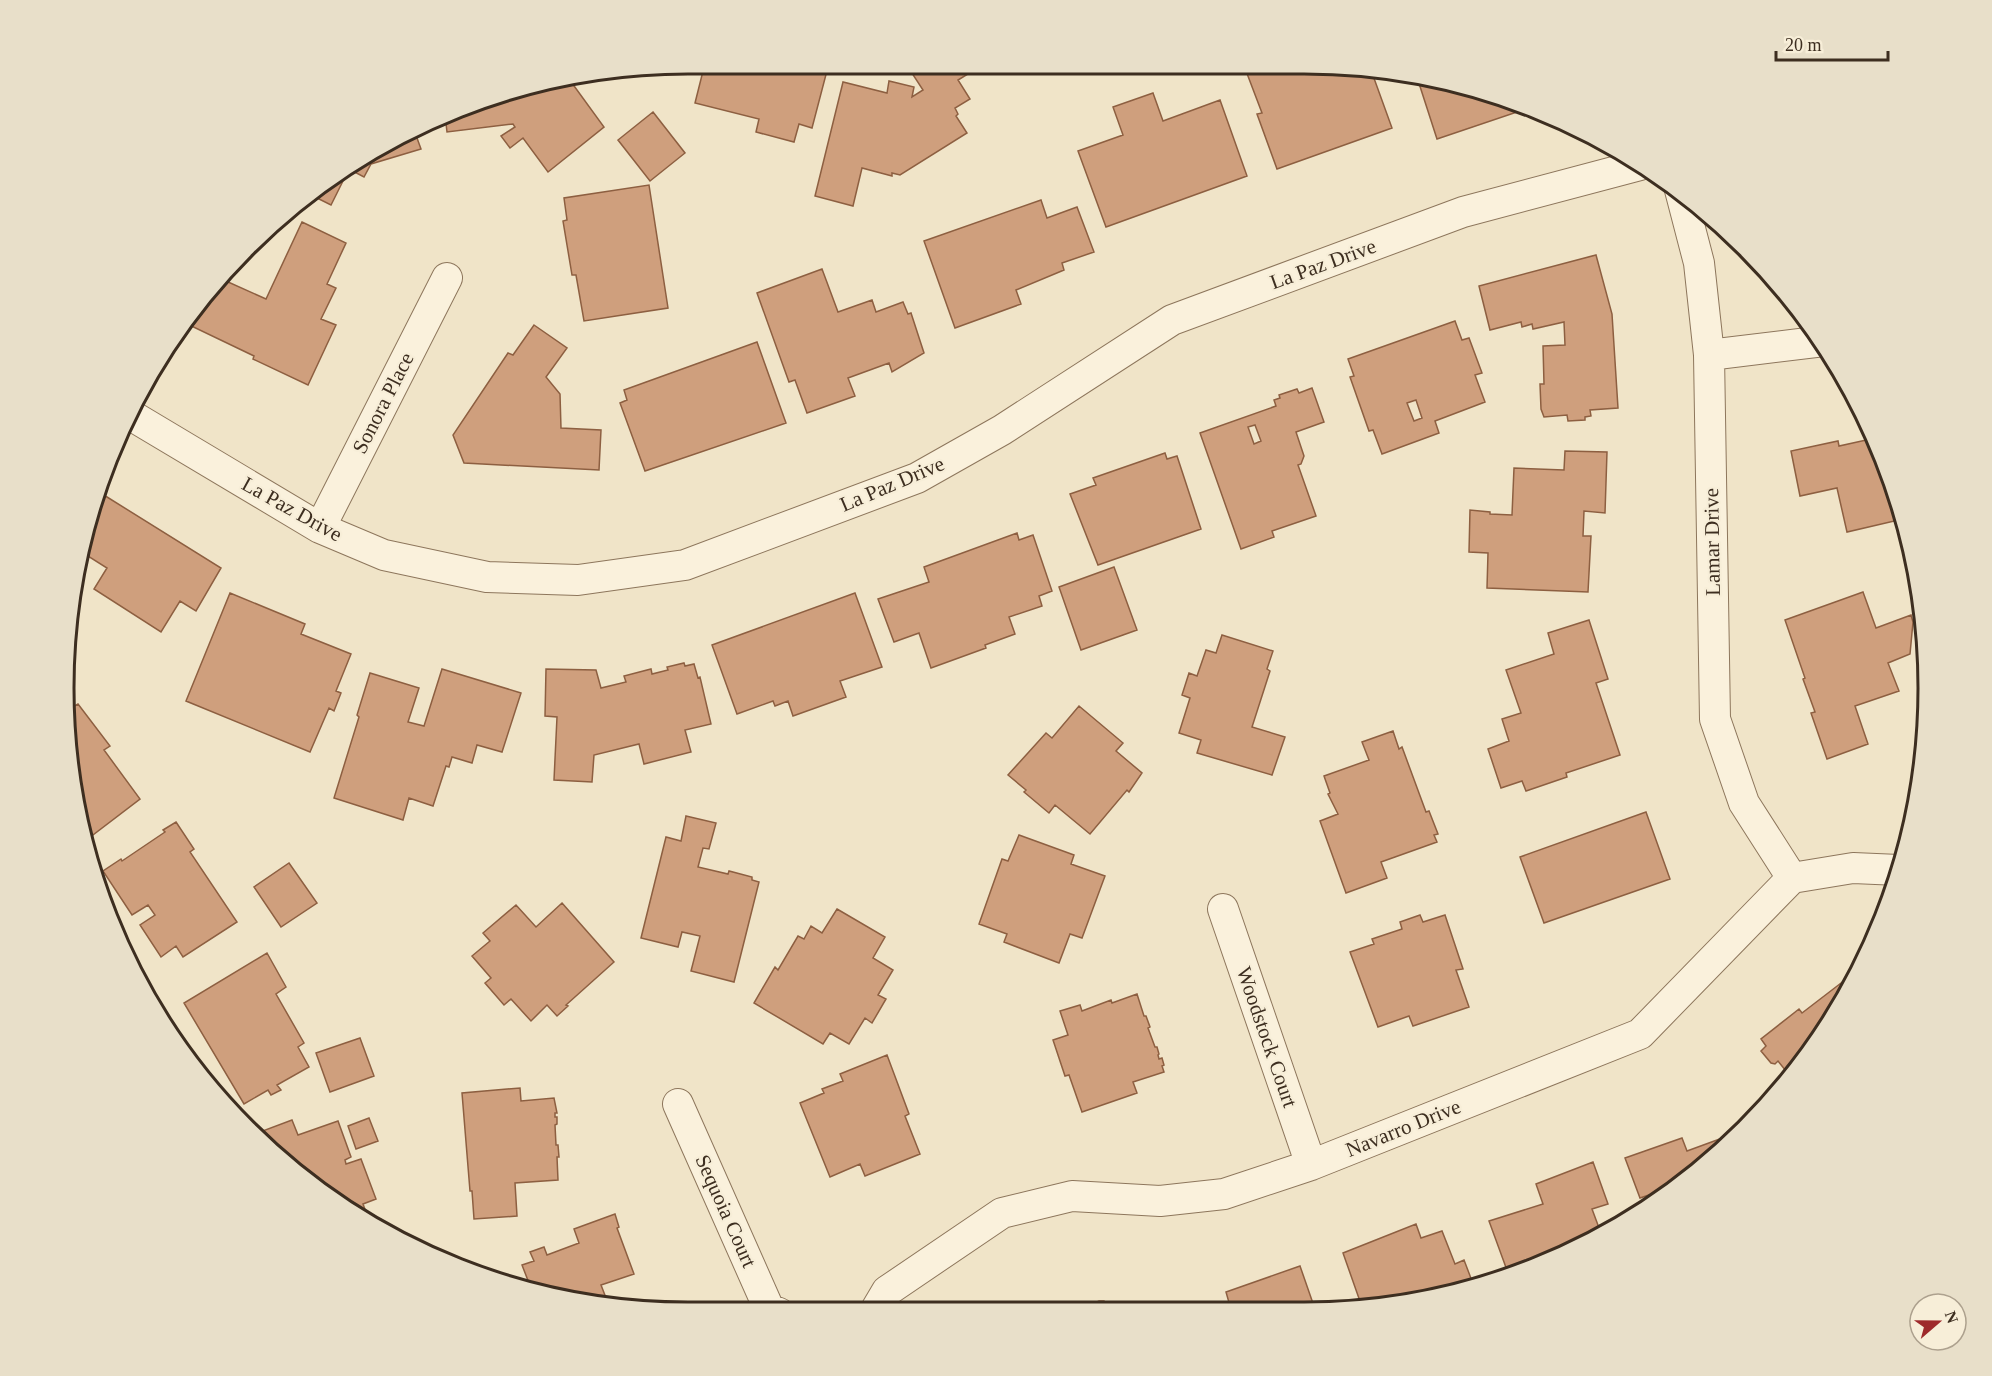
<svg xmlns="http://www.w3.org/2000/svg" width="1992" height="1376" font-family="Georgia,serif">
<rect width="100%" height="100%" fill="#f0e4c8"/>
<!-- building -->
<path fill="#cf9f7d" stroke="#8d5f41" stroke-width="1.5" fill-rule="evenodd" d="M705,63h124l-17,65 -13,-4 -5,18 -38,-10 3,-13 -64,-16z
M914,63h58l4,6 -18,11 12,19 -15,9 3,6 -2,2 11,17 -67,42 -8,-2v3l-30,-8 -9,38 -38,-10 28,-114 44,11 2,-12 25,6 -2,10 11,-7 -15,-23z
M1037,63h40l-1,7 -34,-2z
M1243,63h61l67,7 21,58 -115,41 -20,-55 5,-1z
M1416,74l10,1 100,34 -89,30z
M569,79l35,48 -56,45 -25,-34 -13,10 -9,-12 14,-9 -2,-3 -66,8 -2,-17 81,-31z
M1153,93l10,28 57,-21 27,76 -141,51 -28,-76 45,-16 -10,-28z
M653,112l32,41 -35,28 -32,-41z
M413,127l8,22 -50,15 -7,13 -15,-8 -18,36 -20,-10 30,-27z
M649,185l19,123 -84,13 -8,-46h-4l-9,-54 4,-1 -3,-22z
M1041,200l6,18 30,-11 17,45 -32,11 2,7 -48,20 5,14 -66,24 -31,-87z
M302,222l44,21 -19,41 9,4 -15,31 15,6 -28,60 -55,-26 1,-3 -71,-34 34,-45 49,22z
M1596,255l16,59 6,94 -28,2 1,6 -6,1v3l-17,1 -1,-6 -23,2 -3,-8 -1,-25h4l-1,-38 22,-1 -1,-23 -31,7 -1,-5 -10,3 -1,-5 -31,8 -11,-44z
M822,269l16,43 34,-12 4,12 27,-10 5,12 3,-1 13,40 -32,19 -3,-9 -41,15 7,18 -48,17 -12,-33 -6,2 -32,-89z
M1455,321l7,19 7,-2 13,35 -7,2 10,27 -50,19 4,12 -57,21 -9,-24 -4,1 -19,-54 4,-1 -6,-17zM1416,400l6,18 -8,3 -7,-18z
M534,325l33,23 -21,29 14,17 1,34 40,2 -2,40 -135,-7 -11,-28 55,-82 5,2z
M757,342l29,81 -141,48 -25,-68 7,-3 -3,-10z
M1312,388l12,34 -28,10 8,24 -3,8 -3,1 18,51 -44,15 2,6 -33,12 -41,-116 76,-27 -2,-6 6,-2 -1,-3 18,-6 2,4zM1255,425l6,16 -7,3 -6,-17z
M1875,438l7,11 21,70 -56,13 -10,-44 -37,8 -9,-45 47,-10 1,5z
M1565,451l42,1 -2,61 -21,-2 -1,25h8l-3,56 -101,-4 1,-35 -19,-1 1,-42 20,2v2l22,1 2,-47 50,2z
M1165,453l2,6 10,-3 24,73 -103,36 -28,-71 26,-9 -3,-7z
M99,492l122,76 -25,43 -16,-10 -19,31 -67,-43 13,-21 -24,-15z
M1017,533l2,7 14,-5 19,56 -13,5 3,10 -33,11 6,17 -30,11 1,3 -55,20 -12,-35 -25,9 -16,-43 51,-17 -5,-15z
M1114,567l23,63 -56,20 -22,-63z
M1863,592l13,36 35,-13 2,7 -3,32 -22,9 11,28 -44,15 13,38 -41,15 -16,-46 4,-1 -12,-33 2,-1 -20,-58z
M230,593l75,31 -4,10 50,20 -15,37 5,2 -7,18 -5,-3 -19,44 -124,-51z
M855,593l27,74 -42,14 6,16 -53,19 -5,-15 -13,5 -2,-5 -36,13 -25,-69z
M1589,620l19,59 -12,4 24,72 -54,18 1,4 -41,14 -4,-10 -21,7 -13,-39 21,-8 -7,-22 19,-6 -15,-43 48,-16 -6,-21z
M1222,635l51,16 -6,18 3,2 -18,56 33,10 -13,38 -75,-22 4,-13 -22,-7 11,-35 -8,-3 7,-22 8,3 9,-26 10,3z
M684,663l1,3 9,-2 4,14 2,-1 11,47 -26,6 6,22 -47,12 -5,-20 -45,11 -2,27 -38,-2 3,-63 -12,-1 1,-47 50,1 5,18 25,-6 -2,-6 27,-7 1,5 16,-4 -1,-3z
M442,669l79,24 -19,59 -25,-7 -5,18 -20,-6 -3,10 -3,-1 -13,40 -24,-8 -6,22 -69,-22 25,-81 -2,-2 13,-42 49,15 -11,34 16,4z
M66,701l5,7 7,-4 32,42 -6,4 36,49 -55,42 -10,-31 -11,-107z
M1079,706l44,37 -7,8 26,22 -13,19 -2,-2 -37,44 -35,-29 -6,8 -25,-21 2,-2 -18,-15 38,-42 6,5z
M1393,731l6,18 3,-2 24,65 3,-1 9,23 -4,1 3,7 -56,20 6,16 -41,15 -26,-72 18,-7 -10,-20 2,-1 -6,-17 45,-16 -7,-18z
M1646,812l24,67 -126,44 -24,-66z
M686,816l30,7 -7,26 -6,-1 -5,19 30,7 1,-3 23,6v3l7,2 -25,100 -43,-11 9,-35 -18,-4 -4,15 -37,-9 25,-101 15,4z
M176,822l18,27 -4,3 47,70 -54,35 -7,-11 -15,11 -21,-32 15,-10 -7,-10 -16,10 -29,-44 18,-12 1,2 43,-29 -2,-2z
M1019,835l55,20 -3,9 34,12 -23,62 -12,-4 -11,29 -55,-21 3,-8 -28,-10 23,-65 6,2z
M289,863l28,40 -36,24 -27,-40z
M562,903l52,59 -48,43 2,1 -11,10 -10,-11 -16,16 -20,-22 -7,6 -19,-22 6,-5 -19,-22 18,-15 -7,-8 33,-28 20,22z
M837,909l48,28 -12,21 20,12 -15,25 8,4 -14,24 -7,-5 -16,26 -19,-11 -7,11 -69,-41 21,-36 3,3 20,-34 6,3 7,-13 11,7z
M1420,915l3,7 22,-7 18,54 -7,1 13,37 -56,19 -4,-10 -31,11 -28,-75 24,-8 -2,-5 30,-10 -2,-7z
M267,953l19,34 -10,7 28,49 -6,4 11,20 -32,18 4,5 -10,5 -3,-5 -24,14 -60,-101z
M1858,970l-35,66 -33,40 -12,-15 -3,3 -4,-1 -10,-12 5,-5 -5,-7 38,-30 3,4z
M1137,994l7,22h2l4,11 -2,1 7,19h2l2,7 -1,1 1,4 3,-1 2,7 -2,1 2,6 -31,10 4,11 -55,19 -13,-37 -4,1 -12,-36 15,-5 -8,-24 20,-6 2,6 29,-11 1,3z
M360,1038l14,38 -44,16 -14,-39z
M887,1055l22,59 -4,2 15,38 -55,22 -5,-12 -30,13 -30,-74 24,-10 -2,-4 21,-8 -3,-7z
M520,1088l1,13 33,-3 3,15h-2v4h2v7l-2,1 1,20h2l1,12h-2l1,23 -43,3 2,33 -43,3 -2,-28h-2l-8,-98z
M369,1118l9,23 -22,8 -8,-23z
M292,1120l6,15 40,-14 13,36 -6,3 1,4 15,-5 15,40 -13,5 7,19 -30,-16 -88,-72z
M1747,1129l-86,71 -3,-8 -18,6 -15,-40 57,-20 5,13z
M1593,1162l15,42 -16,5 10,27 -21,12 -73,25 -19,-52 54,-17 -7,-20z
M615,1214l4,13 -2,1 17,46 -33,11 7,18 9,-3 2,6 -53,-5 -34,-10 -10,-26 12,-4 -4,-9 14,-5 3,8 32,-12 -5,-14z
M1416,1224l5,14 21,-7 13,33 9,-4 8,21 -10,4 1,3 -37,13 -64,6 -19,-54z
M1300,1266l16,46 -106,1 20,-7 -4,-14z
M1099,1301h5l5,12h-38z"/>
<g fill="none" stroke-linecap="round" stroke-linejoin="round">
<defs>
<path id="street" d="M1680,190l19,73 10,92 6,364 29,84 48,75
M1709,355l115,-14
M129,414l191,114 64,27 103,22 91,3 107,-15 232,-87 85,-48 170,-110 291,-108 177,-47
M320,528l127,-250
M1223,909l88,256
M678,1104l91,205 10,4
M874,1313l13,-22 115,-78 70,-17 88,5 64,-7 87,-29 329,-131 152,-156 61,-10 46,2"/>
</defs>
<!-- street casing -->
<use href="#street" stroke="#8d765c" stroke-width="32"/>
<!-- street -->
<use href="#street" stroke="#faf1dc" stroke-width="30"/>
</g>
<g text-anchor="middle" stroke-width="4.5" stroke-linejoin="round" paint-order="stroke">
<!-- street labels -->
<g font-size="21" fill="#3d2e20" stroke="#f7eed8">
<text transform="translate(1323 264) rotate(-20)" y="7">La Paz Drive</text>
<text transform="translate(383 403) rotate(-63)" y="7">Sonora Place</text>
<text transform="translate(892 484) rotate(-23)" y="7">La Paz Drive</text>
<text transform="translate(292 509) rotate(29)" y="7">La Paz Drive</text>
<text transform="translate(1712 542) rotate(-91)" y="7">Lamar Drive</text>
<text transform="translate(1267 1037) rotate(71)" y="7">Woodstock Court</text>
<text transform="translate(1403 1128) rotate(-22)" y="7">Navarro Drive</text>
<text transform="translate(726 1211) rotate(66)" y="7">Sequoia Court</text>
</g>
</g>
<!-- crop -->
<path d="M0 0H1992V1376H0ZM688 74H1304A614 614 0 0 1 1918 688V688A614 614 0 0 1 1304 1302H688A614 614 0 0 1 74 688V688A614 614 0 0 1 688 74Z" fill="#e8dfc9" fill-rule="evenodd"/>
<path fill="none" stroke="#3d2e20" stroke-width="3" d="M688 74H1304A614 614 0 0 1 1918 688V688A614 614 0 0 1 1304 1302H688A614 614 0 0 1 74 688V688A614 614 0 0 1 688 74Z"/>
<!-- north arrow -->
<g transform="translate(1938 1322) rotate(70)"><circle r="28" fill="#f7eed8" stroke="#ada18e" stroke-width="1.5"/>
<path d="M0-4.5L10 22L0 15L-10 22Z" fill="#9e2a2b"/>
<text y="-9" font-size="16" font-weight="bold" text-anchor="middle" fill="#3d2e20">N</text>
</g>
<!-- scale -->
<path d="M1776 51v9h112v-9" fill="none" stroke="#3d2e20" stroke-width="3"/>
<text x="1785" y="51" font-size="18" fill="#3d2e20" stroke="#f7eed8" stroke-width="4.5" paint-order="stroke">20 m</text>
</svg>
